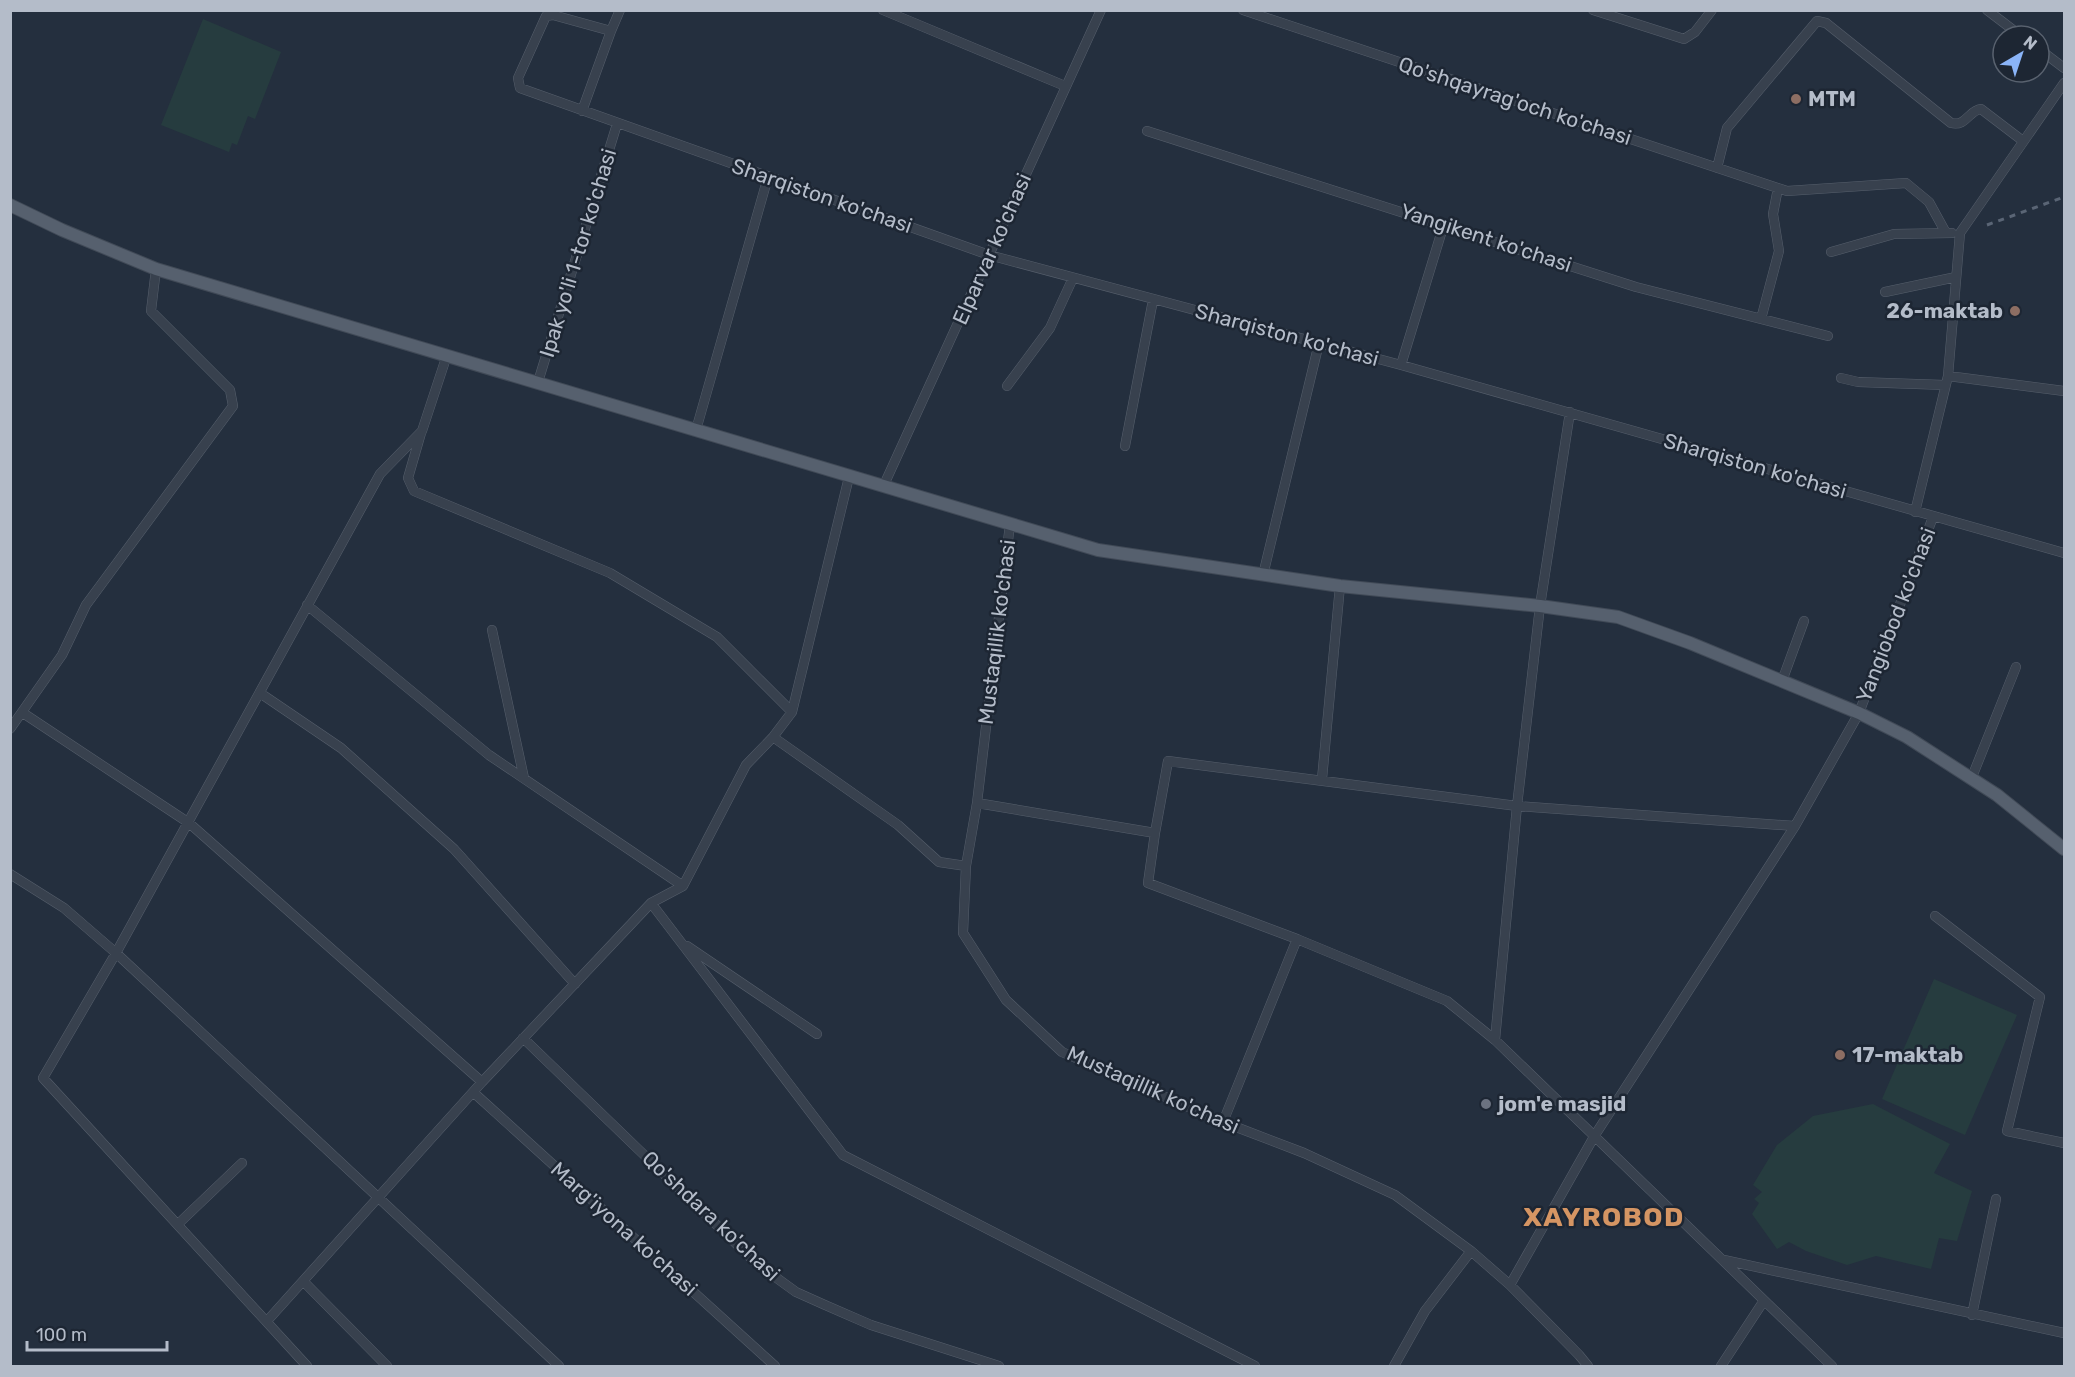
<svg xmlns="http://www.w3.org/2000/svg" width="2075" height="1377" font-family="Rubik,sans-serif">
<rect width="100%" height="100%" fill="#242f3e"/>
<!-- green -->
<path fill="#263c3f" d="M203,19l78,33 -26,67 -7,-3 -11,29 -5,-2 -3,9 -68,-27z
M1934,979l83,36 -52,120 -83,-36z
M1873,1104l77,40 -16,29 38,18 -15,50 -18,-3 -8,31 -55,-13 -29,9 -41,-14 -17,-9 -12,7 -25,-35 7,-11 -5,-4 8,-7 -9,-7 24,-40 36,-29z"/>
<g fill="none" stroke-linecap="round" stroke-linejoin="round">
<defs>
<path id="minor" d="M620,10l-9,21 -58,-16 -7,1 -28,62 2,10 469,167 412,110 663,188
M883,10l182,76
M1243,10l544,181 119,-8 23,19 17,31
M1593,10l91,29 11,-7 17,-22
M1987,10l34,26
M2039,49l25,19
M582,111l29,-80
M1147,131l489,156 192,49
M1717,168l10,-40 90,-107 9,2 125,100c15,4 18,-13 30,-14l42,32
M1831,252l63,-18 58,-1
M1885,292l71,-15
M1761,319l18,-68 -6,-37 5,-26
M1401,365l43,-141
M1948,376l116,15
M1841,378l17,4 87,3
M538,382l79,-258
M1007,386l43,-58 23,-50
M696,430l72,-253
M421,433l-13,45 6,13 196,82 107,64 75,75
M1125,446l28,-146
M883,487l218,-477
M1915,512l33,-136 12,-143 104,-150
M1010,524l-33,279 -11,63 -3,67 43,67 56,52 161,70 81,31 91,42 76,56 39,34 69,70 9,11
M1263,575l56,-232
M307,605l182,150 194,131
M492,630l32,148
M1782,681l22,-60
M260,693l81,55 113,101 121,135
M23,713l166,110 293,259
M10,729l52,-74 24,-50 147,-199 -3,-16 -79,-79 5,-42
M773,737l125,88 41,37 27,4
M1972,777l44,-110
M1322,779l18,-193
M977,803l178,30 13,-72 349,45 23,-200 30,-194
M1155,833l-7,50 149,56 150,62 48,39
M10,874l54,34 52,45 443,413
M651,903l192,252 412,211
M1935,916l105,81 -33,134 57,12
M687,946l130,88
M523,1038l233,225 40,29 29,13 46,20 128,41
M473,1092l302,274
M1223,1122l74,-183
M178,1224l64,-61
M1724,1260l340,73
M304,1282l83,84
M1510,1285l85,-150 200,-309
M1972,1315l24,-116
M267,1321l215,-239 169,-179 32,-17 63,-121 27,-28 19,-25 57,-235
M307,1366l-264,-288 73,-125 264,-479 42,-43 25,-76
M1394,1366l31,-55 46,-60
M1721,1366l42,-64
M1832,1366l-337,-326 22,-234 278,20 64,-113 74,-196"/>
<path id="major" d="M10,205l52,25 94,39 942,281 242,36 200,20 78,11 72,26 169,70 48,24 90,58 67,54"/>
</defs>
<!-- minor casing -->
<use href="#minor" stroke="#565f6c" stroke-width="10"/>
<!-- major casing -->
<use href="#major" stroke="#414a57" stroke-width="14"/>
<!-- minor -->
<use href="#minor" stroke="#38414e" stroke-width="9"/>
<!-- major -->
<use href="#major" stroke="#56606e" stroke-width="12"/>
<!-- rail -->
<path stroke="#5a6575" stroke-width="3" stroke-dasharray="6 6" stroke-linecap="butt" d="M1987,225l77,-28"/>
</g>
<!-- markers -->
<g fill="#8d6e63" stroke="#1d2633" stroke-width="2">
<circle cx="1796" cy="99" r="6"/>
<circle cx="2015" cy="311" r="6"/>
<circle cx="1840" cy="1055" r="6"/>
</g>
<circle fill="#6b7280" stroke="#1d2633" stroke-width="2" cx="1486" cy="1104" r="6"/>
<g text-anchor="middle" stroke-width="5" stroke-linejoin="round" paint-order="stroke">
<!-- poi labels -->
<g font-size="21" font-weight="bold" fill="#b4bcc9" stroke="#1d2633" text-anchor="start">
<text x="1808" y="106">MTM</text>
<text x="2003" y="318" text-anchor="end">26-maktab</text>
<text x="1852" y="1062">17-maktab</text>
<text x="1498" y="1111">jom'e masjid</text>
</g>
<!-- street labels -->
<g font-size="21" fill="#b4bcc9" stroke="#1d2633">
<text transform="translate(1515 101) rotate(18)" y="7">Qo'shqayrag'och ko'chasi</text>
<text transform="translate(822 196) rotate(19)" y="7">Sharqiston ko'chasi</text>
<text transform="translate(1486 238) rotate(18)" y="7">Yangikent ko'chasi</text>
<text transform="translate(992 249) rotate(-66)" y="7">Elparvar ko'chasi</text>
<text transform="translate(578 253) rotate(-73)" y="7">Ipak yo'li 1-tor ko'chasi</text>
<text transform="translate(1287 335) rotate(15)" y="7">Sharqiston ko'chasi</text>
<text transform="translate(1755 466) rotate(16)" y="7">Sharqiston ko'chasi</text>
<text transform="translate(1896 615) rotate(-69)" y="7">Yangiobod ko'chasi</text>
<text transform="translate(997 632) rotate(-83)" y="7">Mustaqillik ko'chasi</text>
<text transform="translate(1153 1090) rotate(24)" y="7">Mustaqillik ko'chasi</text>
<text transform="translate(711 1216) rotate(43)" y="7">Qo'shdara ko'chasi</text>
<text transform="translate(624 1229) rotate(42)" y="7">Marg'iyona ko'chasi</text>
</g>
<!-- district labels -->
<g font-size="27" font-weight="bold" letter-spacing="1.5" fill="#d59563" stroke="#1d2633">
<text x="1604" y="1226">XAYROBOD</text>
</g>
</g>
<!-- border -->
<rect width="2075" height="1377" fill="none" stroke="#b4bcc9" stroke-width="24"/>
<!-- north arrow -->
<g transform="translate(2021 54) rotate(39)"><circle r="28" fill="#1d2633" stroke="#59626f" stroke-width="1.5"/>
<path d="M0-4.5L10 22L0 15L-10 22Z" fill="#8ab4f8"/>
<text y="-9" font-size="16" font-weight="bold" text-anchor="middle" fill="#b4bcc9">N</text>
</g>
<!-- scale -->
<path d="M27 1341v9h140v-9" fill="none" stroke="#b4bcc9" stroke-width="3"/>
<text x="36" y="1341" font-size="18" fill="#b4bcc9" stroke="#1d2633" stroke-width="4.5" paint-order="stroke">100 m</text>
</svg>
